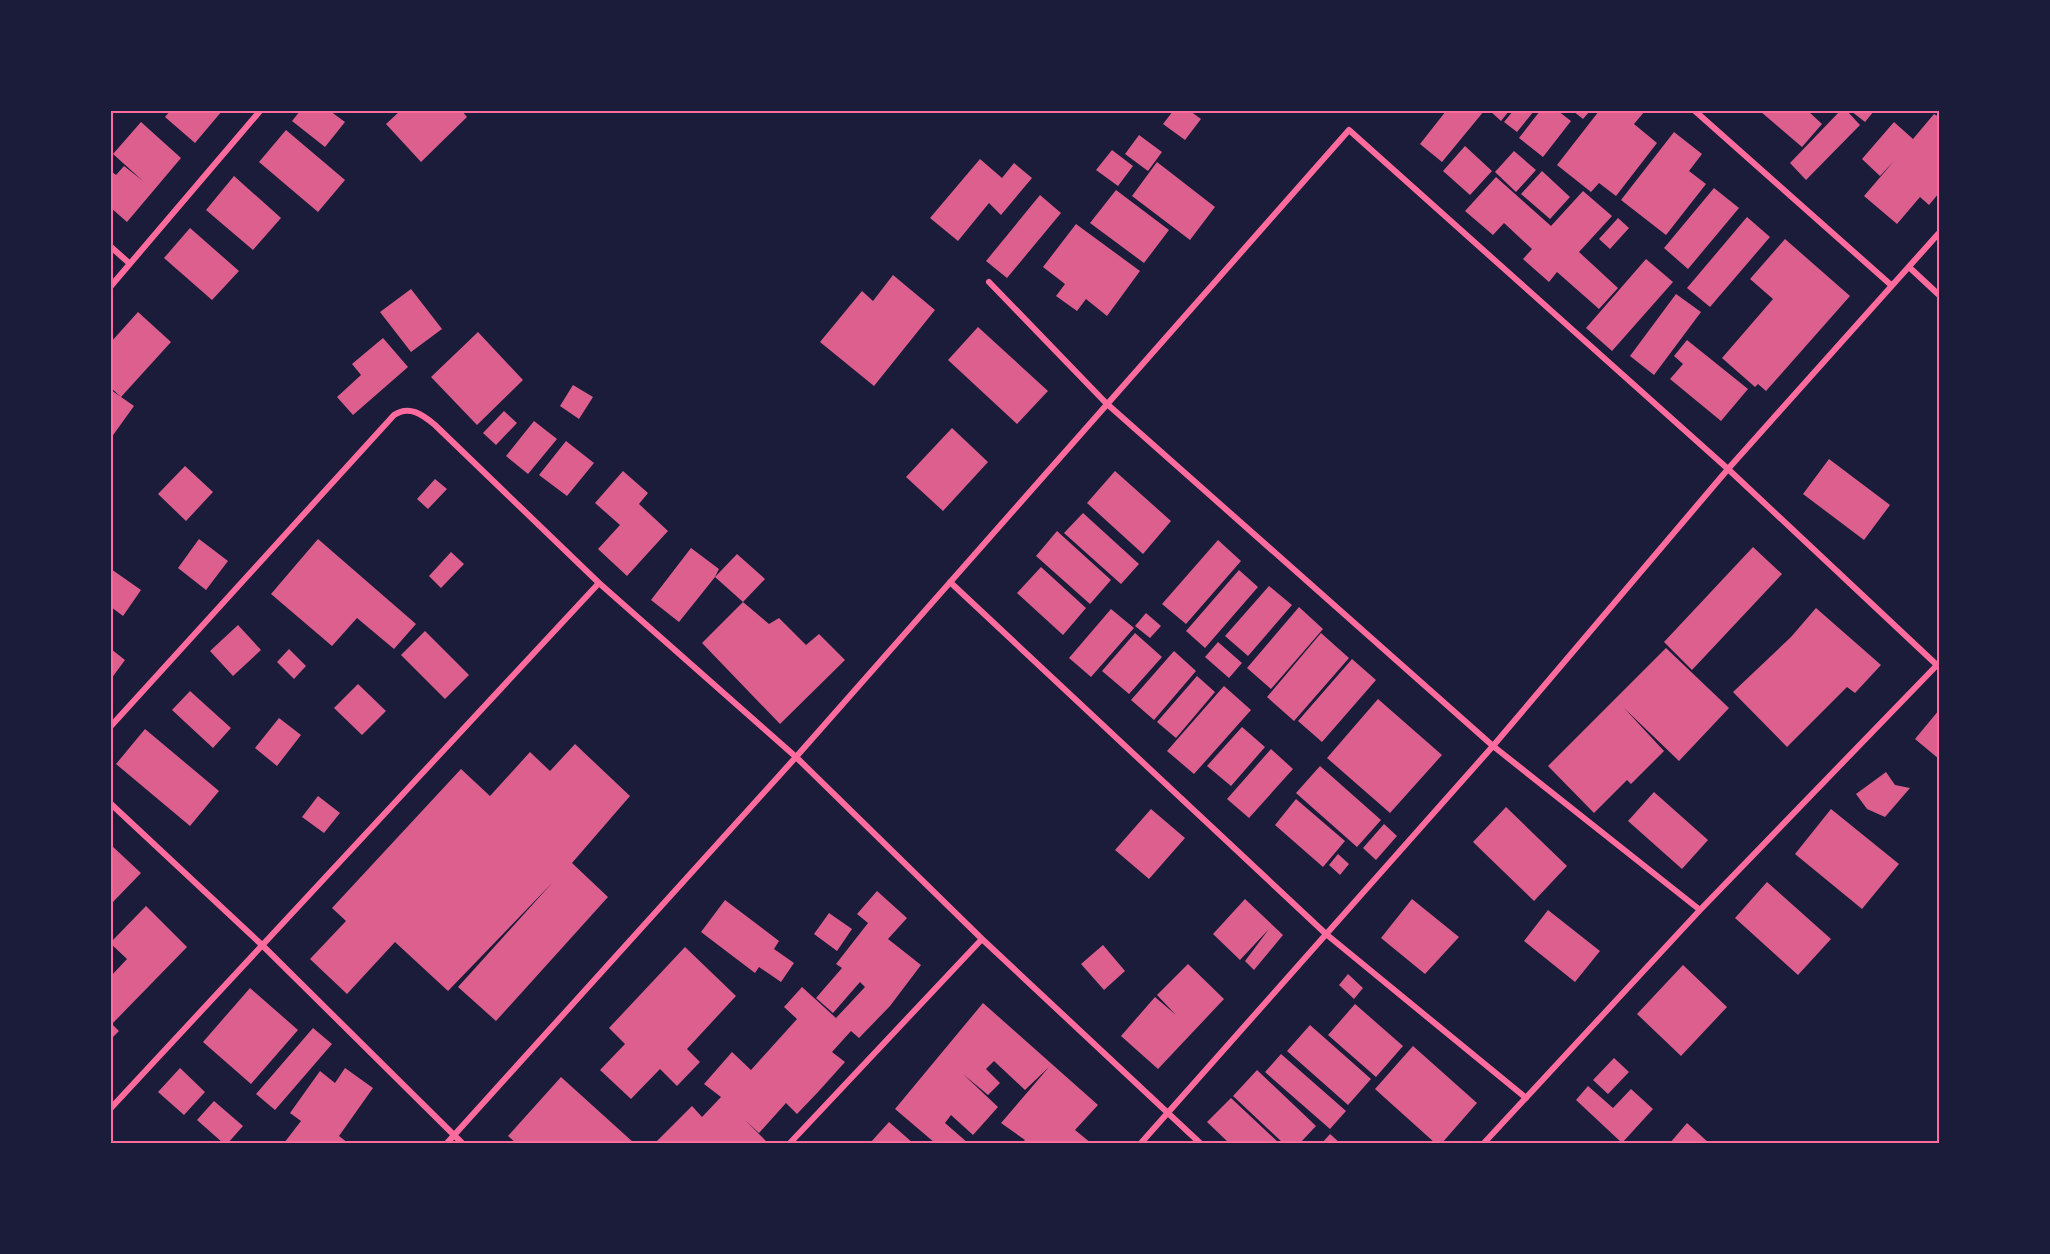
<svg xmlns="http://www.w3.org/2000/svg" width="2050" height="1254" font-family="'Archivo Narrow',sans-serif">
<rect width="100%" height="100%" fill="#1b1b3a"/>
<!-- building -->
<path fill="#dd5f8e" d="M170,111h52l-27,32 -30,-26z
M300,111h30l15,11 -20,25 -33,-26z
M400,111h62l5,6 -46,45 -35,-38z
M1173,111h17l11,8 -16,21 -22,-16z
M1446,111h38l-42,51 -22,-18z
M1490,111h19l-8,10z
M1513,111h21l-17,21 -13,-10z
M1540,111h18l13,10 -28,36 -24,-19z
M1573,111h17l-7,8z
M1599,111h46l-11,13 23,19 -41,53 -17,-13 -8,9 -34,-27z
M1760,111h48l14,13 -20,23z
M1840,111h7l13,14 -54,55 -16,-17z
M1851,111h23l-9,11z
M1934,114l5,3v76l-10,12 -9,-8 -23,27 -33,-28 30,-35 -14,15 -18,-17 32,-37 19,17z
M141,122l40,36 -54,64 -16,-14v-37l5,4 8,-9 19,15 -30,-27z
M286,130l59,50 -27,32 -59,-50z
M1674,132l28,22 -13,17 17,13 -40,51 -45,-35z
M1139,135l23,17 -14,19 -23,-17z
M1465,146l27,25 -22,24 -27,-24z
M1112,150l21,16 -15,20 -22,-16z
M1514,151l22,19 -20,22 -21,-20z
M980,159l22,19 12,-15 18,15 -31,37 -12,-12 -31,38 -28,-23z
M1157,162l58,45 -25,33 -58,-44z
M1542,171l28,26 -20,22 -29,-25z
M234,176l47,42 -28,32 -47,-40z
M1496,177l55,49 32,-35 29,25 -33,36 39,36 -19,21 -42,-37 -8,10 -26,-23 9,-10 -28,-26 -11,12 -28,-24z
M1714,188l25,20 -51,61 -24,-21z
M1116,190l53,40 -25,33 -54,-40z
M1040,195l21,18 -54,65 -21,-17z
M1747,217l23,20 -60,70 -23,-19z
M1618,218l11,10 -19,21 -11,-10z
M1076,224l64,47 -33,45 -21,-17 -9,12 -21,-15 9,-12 -22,-17z
M190,228l49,43 -27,29 -48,-42z
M1785,239l65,57 -84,95 -8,-7 -3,3 -33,-29 51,-59 -23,-20z
M1646,259l27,23 -61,69 -26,-23z
M893,275l42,35 -61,76 -54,-44 42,-51 11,10z
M411,289l31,40 -31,23 -31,-40z
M1676,294l25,18 -47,63 -24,-19z
M138,312l33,30 -50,55 -10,-9v-46z
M978,327l70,64 -31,33 -69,-64z
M478,332l45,48 -46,45 -46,-48z
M383,338l25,29 -55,48 -16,-18 24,-22 -9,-11z
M1687,340l61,49 -27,32 -51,-42 13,-15 -9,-8z
M573,385l20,12 -14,22 -19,-13z
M111,390l23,16 -23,32z
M504,411l13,12 -21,22 -13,-12z
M534,421l23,18 -29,35 -22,-18z
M952,428l36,34 -45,49 -37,-34z
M566,441l28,22 -27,33 -28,-21z
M1829,459l61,46 -26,35 -61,-46z
M185,466l28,26 -27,29 -28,-27z
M623,471l25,22 -9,11 29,27 -41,45 -29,-27 22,-24 -25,-22z
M1115,471l56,50 -28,33 -56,-51z
M435,479l12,10 -19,20 -11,-10z
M1083,513l56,51 -18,20 -57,-51z
M1057,531l54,49 -21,24 -54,-48z
M199,539l29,22 -22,29 -28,-22z
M318,539l98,85 -22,25 -37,-31 -25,28 -61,-52z
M1218,540l23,21 -55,63 -24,-20z
M1753,547l29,27 -90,96 -28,-28z
M691,548l28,21 -4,8 -36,45 -28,-22z
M451,552l13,12 -23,24 -12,-12z
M737,554l28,25 -22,23 -28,-25z
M1041,567l45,41 -23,27 -46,-42z
M111,569l30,21 -18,26 -12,-9z
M1239,570l19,17 -53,61 -19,-17z
M1269,586l23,19 -44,51 -23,-20z
M743,602l26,22 10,-6 27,27 13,-11 26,26 -65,64 -78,-81z
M1299,607l24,22 -52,60 -24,-21z
M1816,608l65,57 -26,28 -8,-6 -60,60 -54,-55 58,-55z
M1111,609l23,19 -43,49 -22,-19z
M1146,613l15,13 -11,12 -15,-12z
M238,625l23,25 -28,26 -23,-25z
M425,631l44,44 -24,24 -44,-44z
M1135,633l27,24 -33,37 -27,-23z
M1321,633l28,25 -55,63 -27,-24z
M1218,642l24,21 -13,15 -24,-21z
M1666,648l63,60 -50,53 -55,-53 40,43 -33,33 -4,-4 -33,33 -46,-47z
M111,649l14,11 -14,19z
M289,649l17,17 -12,13 -17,-17z
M1174,651l22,20 -42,49 -23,-20z
M1352,659l24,21 -54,62 -24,-21z
M1197,676l18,16 -39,46 -19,-16z
M358,684l28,27 -24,24 -28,-27z
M1224,686l27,24 -57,64 -27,-23z
M190,691l41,37 -18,20 -41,-38z
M1378,699l64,56 -52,58 -63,-55z
M1939,710v49l-24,-20z
M279,718l22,17 -24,31 -22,-18z
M1242,727l23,20 -34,39 -24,-20z
M145,729l74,62 -29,35 -74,-62z
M575,744l55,52 -58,67 36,34 -112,124 -38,-34 95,-105 -105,109 -53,-49 -48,52 -37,-35 36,-38 -14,-13 129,-139 29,27 40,-44 20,19z
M1271,749l22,20 -44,49 -22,-19z
M1320,766l61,54 -24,27 -61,-54z
M1886,772l9,13 15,3 -25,29 -18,-8 -11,-15z
M1654,792l54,48 -26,29 -54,-48z
M318,796l22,17 -16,20 -22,-16z
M1296,799l49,42 -22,26 -48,-42z
M1506,807l61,59 -33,35 -61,-59z
M1151,809l34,29 -36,41 -34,-29z
M1831,809l68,55 -37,45 -67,-55z
M1384,824l13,12 -21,24 -13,-12z
M111,845l30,28 -30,31z
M1338,854l11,10 -9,11 -11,-10z
M1767,882l64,57 -33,36 -63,-57z
M877,891l30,27 -19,21 33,26 -31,41 -31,32 -8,-7 -19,21 13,10 -27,30 -21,22 -11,-11 -27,30 -14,-13 23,23h-113l37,-37 10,11 19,-20 -17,-13 28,-32 19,18 46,-51 -13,-12 18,-20 34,31 29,-31 -5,-5 -27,31 -17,-15 26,-30 -6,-4 32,-41 -11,-9z
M1245,899l38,36 -29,35 -9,-9 24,-32 -29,31 -27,-26z
M1412,899l47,38 -34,37 -44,-36z
M725,900l54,41 -5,8 20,14 -13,19 -22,-15 -4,6 -54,-41z
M146,906l41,41 -75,77 7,7 -8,8v-63l16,-17 -16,-15v-2z
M1548,910l52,41 -25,31 -51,-41z
M829,913l23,16 -15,22 -23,-17z
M1103,945l22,26 -21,19 -23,-26z
M685,947l51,49 -49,53 13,13 -23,24 -17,-17 -29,30 -31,-29 25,-26 -16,-16z
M1188,964l36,35 -66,70 -37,-33 34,-39 21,18 -19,-20z
M1683,965l44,42 -46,49 -44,-42z
M1348,974l15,14 -9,11 -15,-14z
M250,988l48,42 -47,54 -48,-42z
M983,1003l115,102 -23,25 16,13h-69l3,-3 -24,-17 48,-56 -24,23 -31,-29 -8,8 14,14 -12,12 -25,-21 35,33 -25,28 -22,-20 -6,8 23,20h-33l-40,-34z
M1355,1004l48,42 -27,31 -48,-42z
M1310,1025l61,54 -23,26 -61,-54z
M313,1028l19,16 -57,66 -19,-16z
M1413,1046l64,57 -35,40h-7l-60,-54z
M1281,1054l65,57 -16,18 -65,-57z
M1614,1058l15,14 -21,22 -15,-14z
M180,1068l25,24 -21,23 -26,-23z
M345,1068l28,20 -34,48 9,7h-64l17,-22 -11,-8 30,-42 15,12z
M1257,1070l59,56 -16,17h-17l-50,-47z
M561,1077l73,66h-118l-8,-7z
M1588,1086l25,22 18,-19 22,20 -31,34 -46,-43z
M1231,1098l48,45h-50l-22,-21z
M214,1101l29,25 -15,17h-5l-26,-23z
M889,1122l24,21h-43z
M1687,1123l22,20h-39z
M1330,1134l10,9h-18z"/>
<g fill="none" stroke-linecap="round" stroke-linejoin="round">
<!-- minor -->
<path stroke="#ff6b9d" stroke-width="6" d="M1695,111l196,174
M111,247l18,16
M1909,267l30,28
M989,282l117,121 387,343 207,164
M111,286l149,-175
M950,582l376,352 200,164
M111,726l283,-311c15,-10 28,-1 41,10l164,158 197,174 186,182 218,204
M111,804l151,141 200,198
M111,1108l488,-525
M447,1143l349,-386 553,-627 379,339 211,198
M790,1143l192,-204
M1141,1143l352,-397 235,-277 211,-236
M1484,1143l216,-233 239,-247"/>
</g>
<!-- border -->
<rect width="2050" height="1254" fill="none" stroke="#1b1b3a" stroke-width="225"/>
<rect x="112" y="112" width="1826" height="1030" fill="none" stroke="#ff6b9d" stroke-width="2"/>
</svg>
